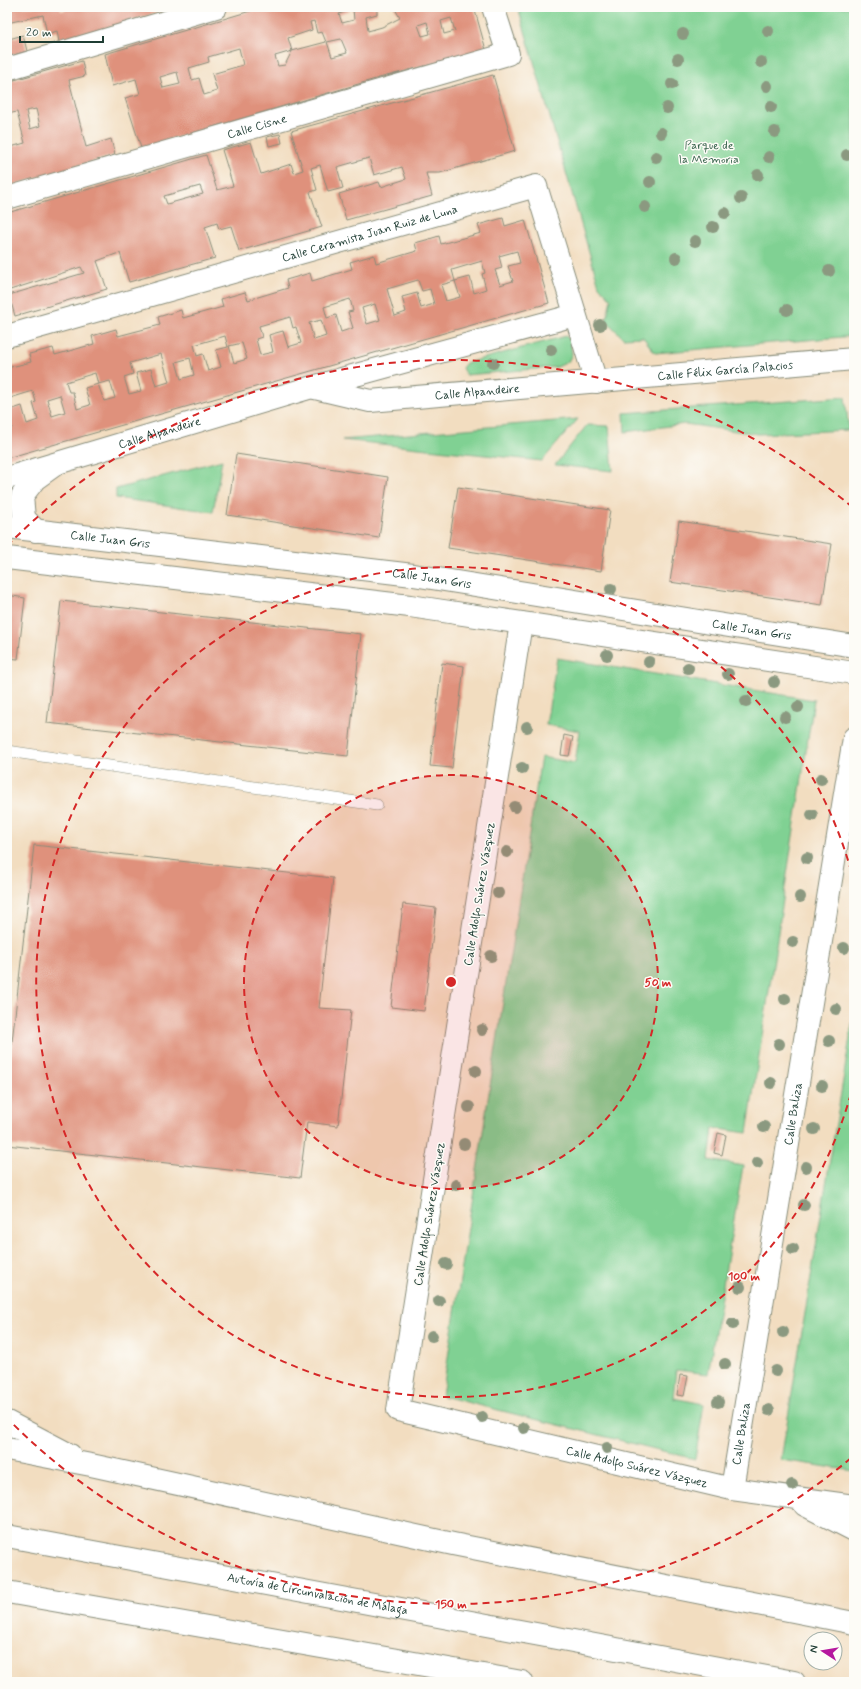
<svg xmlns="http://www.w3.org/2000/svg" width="861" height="1689" font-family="Mynerve,sans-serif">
<rect width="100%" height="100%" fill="#fdfcf7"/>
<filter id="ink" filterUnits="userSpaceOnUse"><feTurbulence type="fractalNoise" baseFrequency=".025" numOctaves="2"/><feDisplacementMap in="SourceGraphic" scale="8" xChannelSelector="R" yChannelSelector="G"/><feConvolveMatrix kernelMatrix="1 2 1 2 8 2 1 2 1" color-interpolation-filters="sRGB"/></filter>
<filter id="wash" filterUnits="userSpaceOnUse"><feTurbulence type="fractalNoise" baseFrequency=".012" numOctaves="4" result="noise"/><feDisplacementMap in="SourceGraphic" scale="16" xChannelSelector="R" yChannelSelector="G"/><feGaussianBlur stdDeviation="0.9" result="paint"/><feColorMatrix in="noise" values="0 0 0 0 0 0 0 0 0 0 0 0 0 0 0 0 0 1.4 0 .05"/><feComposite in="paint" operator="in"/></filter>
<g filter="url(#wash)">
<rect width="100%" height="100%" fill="#f2ddc0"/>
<!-- green -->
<path fill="#80d193" stroke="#508764" d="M518,7h336v329l-199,17 -12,-16 -20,1 -17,-18 5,-21 -12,-13z
M566,336l4,4 2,14 -4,8 -11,5 -91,8 -4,-7 4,-5z
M845,397l4,33 -91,4 -73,-10 -60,8 -1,-19z
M578,419l-36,42 -200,-21z
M587,425l22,1 4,45 -58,-6z
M222,460l-9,52 -97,-14v-9z
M557,658l257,42 -67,433 -34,-5 -4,32 34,6 -35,208 -32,-4 -3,28 31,6 -9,55 -253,-63 99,-639 34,6 5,-32 -34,-6z
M854,1013v458l-73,-11z"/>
<g id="blocks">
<!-- building -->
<path fill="#df917c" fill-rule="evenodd" d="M7,7h53l1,4 13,-4h103l-118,35 -2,-11 -10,3 -4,-19 -36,8z
M264,7h113v7l-11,3 2,14 14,-4 18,-9 -6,-11h80l12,43 -107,28 -238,70 -16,-50 15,-4 -4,-15 -24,7 -7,-32zM353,9l1,11 -12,3 -3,-9zM451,18l4,13 -11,3 -3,-13zM314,21l3,12 5,-1 4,10 -34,9 -4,-13 24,-8 -2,-8zM427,22l3,12 -8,2 -4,-11zM341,39l6,14 -15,4 -5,-15zM239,48l4,17 -31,9 5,17 -13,4 -5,-17 -7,2 -3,-12 20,-6 -1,-5zM292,51l-7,14 -7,1 -3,-10zM177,72l3,12 -17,4 -3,-11z
M7,34l2,5 14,-4 4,16 -20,6z
M82,61l3,15 -16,4 17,67 25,-8 4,16 -108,32v-39l18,-5 -8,-31 -10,2v-32zM36,109l4,17 -10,3 -4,-18z
M493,75l22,76 -75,22h-14l6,23 -86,24 -7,-26 40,-12 2,5 25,-8 -4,-12 -28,8 -5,-17 -32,9 6,21 -15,4 -8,-27 -9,3 6,22 -7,2 12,35 -83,24 -8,-25 -12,3 -2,-6 -12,4 10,31 -86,24 -9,-29 -4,1 -19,7 10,28 -92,27 -6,-21 75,-22 -3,-6 -74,24v-78l199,-58 11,35 16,-4 -11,-36 29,-8 10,32 30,-10 3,9 9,-3 -12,-39zM200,186l3,8 -36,10 -3,-8z
M280,134l2,9 -13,3 -2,-9z
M503,218l2,8 20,-6 24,83 -542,155v-29l5,-1 -5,-17 15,-5 5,18 11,-4 -5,-17 3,-1 -3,-11 -26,8v-31l24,-6 -2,-8 24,-6 2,7 39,-11 -2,-8 24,-7 2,7 42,-11 -2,-8 10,-3 13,-4 2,8 40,-11 -2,-8 24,-7 3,8 40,-12 -2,-8 24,-7 2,8 40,-12 -2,-7 24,-7 2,8 41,-12 -2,-8 11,-3 13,-4 2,8 40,-11 -3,-8zM517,251l3,12 -12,3 5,15 -13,4 -5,-15 7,-2 -3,-12zM482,261l3,12 -3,1 4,15 -12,4 -4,-16 -15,4 5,16 -14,4 -5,-16 14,-4 -3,-11zM418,280l4,11 8,-2 4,15 -13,4 -4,-15 -15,4 4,15 -11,4 -8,-27zM350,299l3,12 -5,1 5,16 -12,4 -5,-17 -9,3 -3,-11zM375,304l5,16 -13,4 -5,-16zM290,317l3,11 3,-1 5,16 -13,4 -5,-16 -11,3 -3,1 4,17 -13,3 -4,-16 6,-2 -3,-11zM321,320l5,16 -12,4 -5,-17zM225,336l3,11 -12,3 5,17 -13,4 -5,-17 -6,2 -3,-11zM242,343l5,16 -13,4 -5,-17zM161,354l8,28 -13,4 -5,-17 -15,4 5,18 -12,3 -5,-17 9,-3 -3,-11zM190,358l4,17 -13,4 -5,-17zM95,373l3,11 12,-3 5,17 -11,3 -6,-17 -13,4 5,17 -13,4 -4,-17h-4l-3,-10zM60,395l5,17 -13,4 -5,-17z
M236,454l152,23 -9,61 -152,-23z
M458,487l152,23 -9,61 -153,-23z
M679,521l153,23 -10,61 -152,-23z
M7,595l18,3 -7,61 -11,-1z
M61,601l300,33 -13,122 -301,-33z
M442,663l22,3 -12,102 -22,-2z
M564,735l9,2 -4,19 -8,-1z
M34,845l299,33 -14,130 32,2 -13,116 -31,-4 -7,56 -293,-33v-58z
M403,904l33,4 -12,103 -33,-4z
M718,1133l8,2 -4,20 -8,-2z
M680,1375l8,1 -4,20 -7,-1z"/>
</g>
</g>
<g filter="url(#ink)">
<use href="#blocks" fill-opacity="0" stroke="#888d7a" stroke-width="1"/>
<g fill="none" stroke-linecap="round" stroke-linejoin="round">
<defs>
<path id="lane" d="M7,751l370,54"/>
<g id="street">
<path d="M7,69l209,-62"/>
<path id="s1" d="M7,198l501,-144 -15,-47"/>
<path id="s2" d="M7,336l529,-150 60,196"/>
<path id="s3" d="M315,388l55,13 484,-42"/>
<path id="s4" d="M7,478l305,-91 263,-72"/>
<path id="s5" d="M521,623l-123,787 334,79 122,17"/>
<path id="s6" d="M732,1489l122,-751"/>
<path d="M805,1505l49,25"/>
</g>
<g id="secondary">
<path id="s7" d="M7,527l406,48 441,71"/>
<path d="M36,531l-12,-13 -2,-22 13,-17 21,-15"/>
<path d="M7,558l403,48 444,67"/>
</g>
<g id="highway">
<path d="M7,1422l63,33"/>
<path d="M7,1449l84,16 362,79 401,79"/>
<path id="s8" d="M7,1536l787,146"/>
<path d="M7,1592l515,90"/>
</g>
</defs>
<!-- lane casing -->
<use href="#lane" stroke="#888d7a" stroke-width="12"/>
<!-- street casing -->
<use href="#street" stroke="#888d7a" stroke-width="24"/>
<!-- secondary casing -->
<use href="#secondary" stroke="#888d7a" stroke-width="24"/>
<!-- highway casing -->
<use href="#highway" stroke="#888d7a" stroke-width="24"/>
<!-- lane -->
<use href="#lane" stroke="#fff" stroke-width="11"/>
<!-- street -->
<use href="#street" stroke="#fff" stroke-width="22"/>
<!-- secondary -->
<use href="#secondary" stroke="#fff" stroke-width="22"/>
<!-- highway -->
<use href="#highway" stroke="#fff" stroke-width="22"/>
</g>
<!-- trees -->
<g fill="#8b9980">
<circle cx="768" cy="31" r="6"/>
<circle cx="683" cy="34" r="6"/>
<circle cx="678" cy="59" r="6"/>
<circle cx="761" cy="62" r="6"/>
<circle cx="672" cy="84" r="6"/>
<circle cx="767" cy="86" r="6"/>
<circle cx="771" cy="107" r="6"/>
<circle cx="667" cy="108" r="6"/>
<circle cx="775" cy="132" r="6"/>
<circle cx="661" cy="133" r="6"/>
<circle cx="847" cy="155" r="6"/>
<circle cx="656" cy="157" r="6"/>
<circle cx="769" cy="157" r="6"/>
<circle cx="758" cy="175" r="6"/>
<circle cx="650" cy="182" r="6"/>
<circle cx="741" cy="198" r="6"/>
<circle cx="645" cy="207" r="6"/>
<circle cx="725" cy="213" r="6"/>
<circle cx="713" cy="227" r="6"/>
<circle cx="695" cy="241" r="6"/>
<circle cx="676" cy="258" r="6"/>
<circle cx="829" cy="271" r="6"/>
<circle cx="787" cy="310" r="6"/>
<circle cx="600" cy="325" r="6"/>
<circle cx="551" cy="350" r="6"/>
<circle cx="493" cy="363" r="6"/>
<circle cx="611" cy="589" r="6"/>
<circle cx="607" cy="655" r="6"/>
<circle cx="649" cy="662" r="6"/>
<circle cx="688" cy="668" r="6"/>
<circle cx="728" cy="674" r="6"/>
<circle cx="774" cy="682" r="6"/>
<circle cx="746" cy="701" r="6"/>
<circle cx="798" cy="707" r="6"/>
<circle cx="785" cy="717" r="6"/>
<circle cx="527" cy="727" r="6"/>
<circle cx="522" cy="768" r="6"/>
<circle cx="821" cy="779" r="6"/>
<circle cx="515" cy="807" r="6"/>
<circle cx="812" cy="815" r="6"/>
<circle cx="507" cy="852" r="6"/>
<circle cx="807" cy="858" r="6"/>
<circle cx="498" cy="893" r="6"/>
<circle cx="800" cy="897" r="6"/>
<circle cx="793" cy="942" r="6"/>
<circle cx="844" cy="948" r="6"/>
<circle cx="491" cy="956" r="6"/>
<circle cx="785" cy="999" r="6"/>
<circle cx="836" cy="1009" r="6"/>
<circle cx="482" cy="1030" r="6"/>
<circle cx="829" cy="1041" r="6"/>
<circle cx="779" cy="1044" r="6"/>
<circle cx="476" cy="1071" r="6"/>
<circle cx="771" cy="1083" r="6"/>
<circle cx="822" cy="1086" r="6"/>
<circle cx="469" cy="1107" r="6"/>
<circle cx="764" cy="1127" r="6"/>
<circle cx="814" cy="1129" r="6"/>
<circle cx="464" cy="1144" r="6"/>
<circle cx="757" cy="1163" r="6"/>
<circle cx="806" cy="1167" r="6"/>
<circle cx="456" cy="1185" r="6"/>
<circle cx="804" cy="1205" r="6"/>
<circle cx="793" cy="1249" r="6"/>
<circle cx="446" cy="1264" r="6"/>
<circle cx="740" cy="1287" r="6"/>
<circle cx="439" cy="1301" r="6"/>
<circle cx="733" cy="1324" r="6"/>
<circle cx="783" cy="1332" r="6"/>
<circle cx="432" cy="1336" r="6"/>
<circle cx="725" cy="1364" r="6"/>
<circle cx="776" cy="1371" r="6"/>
<circle cx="718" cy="1402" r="6"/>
<circle cx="769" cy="1410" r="6"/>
<circle cx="482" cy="1417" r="6"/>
<circle cx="524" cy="1428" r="6"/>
<circle cx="607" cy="1448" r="6"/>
<circle cx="792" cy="1485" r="6"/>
</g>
</g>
<!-- distance rings -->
<circle cx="451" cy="982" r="207" fill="#d62828" fill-opacity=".12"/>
<g fill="none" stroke="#d62828" stroke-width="2" stroke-dasharray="7 5">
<circle cx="451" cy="982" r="207"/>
<path d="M854 1082A415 415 0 1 1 854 882"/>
<path d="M851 1458A622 622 0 0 1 7 1418M7 546A622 622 0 0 1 851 506"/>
</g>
<g text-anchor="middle" stroke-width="3" stroke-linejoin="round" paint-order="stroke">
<!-- street labels -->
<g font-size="12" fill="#1f3d34" stroke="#fdfcf7">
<text dy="4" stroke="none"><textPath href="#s1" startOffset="260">Calle Cisne</textPath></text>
<text dy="4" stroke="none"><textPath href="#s2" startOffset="377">Calle Ceramista Juan Ruiz de Luna</textPath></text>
<text dy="4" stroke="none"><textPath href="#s3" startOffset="413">Calle Félix García Palacios</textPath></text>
<text dy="4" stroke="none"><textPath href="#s3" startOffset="164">Calle Alpandeire</textPath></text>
<text dy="4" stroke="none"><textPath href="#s4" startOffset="159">Calle Alpandeire</textPath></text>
<text dy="4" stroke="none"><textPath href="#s7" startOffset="104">Calle Juan Gris</textPath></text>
<text dy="4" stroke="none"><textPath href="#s7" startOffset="428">Calle Juan Gris</textPath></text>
<text dy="4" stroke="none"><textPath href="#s7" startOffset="752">Calle Juan Gris</textPath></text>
<text transform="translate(479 894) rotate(-81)" y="4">Calle Adolfo Suárez Vázquez</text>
<text dy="4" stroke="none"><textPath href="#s6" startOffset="380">Calle Baliza</textPath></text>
<text transform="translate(429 1214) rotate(-81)" y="4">Calle Adolfo Suárez Vázquez</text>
<text dy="4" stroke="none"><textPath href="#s6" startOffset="56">Calle Baliza</textPath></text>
<text dy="4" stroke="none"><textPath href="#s5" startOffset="1042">Calle Adolfo Suárez Vázquez</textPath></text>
<text dy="4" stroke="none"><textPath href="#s8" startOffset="316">Autovía de Circunvalación de Málaga</textPath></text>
</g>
<!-- park labels -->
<g font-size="12" fill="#37624c" stroke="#fdfcf7">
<text x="709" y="149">Parque de<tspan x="709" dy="14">la Memoria</tspan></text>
</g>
</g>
<circle cx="451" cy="982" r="6" fill="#d62828" stroke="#fdfcf7" stroke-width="2"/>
<g font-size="12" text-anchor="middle" font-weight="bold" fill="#d62828" stroke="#fdfcf7" stroke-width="3" stroke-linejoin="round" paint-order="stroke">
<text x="658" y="986">50 m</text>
<text x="744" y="1280">100 m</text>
<text x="451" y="1608">150 m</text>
</g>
<!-- margin -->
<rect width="861" height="1689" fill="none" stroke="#fdfcf7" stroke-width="24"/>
<!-- north arrow -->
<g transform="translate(823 1651) rotate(282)"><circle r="19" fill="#fdfcf7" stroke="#a4b0a9"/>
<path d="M0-3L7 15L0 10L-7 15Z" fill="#b5179e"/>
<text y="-6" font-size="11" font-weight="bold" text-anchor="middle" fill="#1f3d34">N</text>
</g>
<!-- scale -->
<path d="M20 36v6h83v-6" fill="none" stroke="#1f3d34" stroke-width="2"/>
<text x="26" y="36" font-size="12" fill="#1f3d34" stroke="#fdfcf7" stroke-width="3" paint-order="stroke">20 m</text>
</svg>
